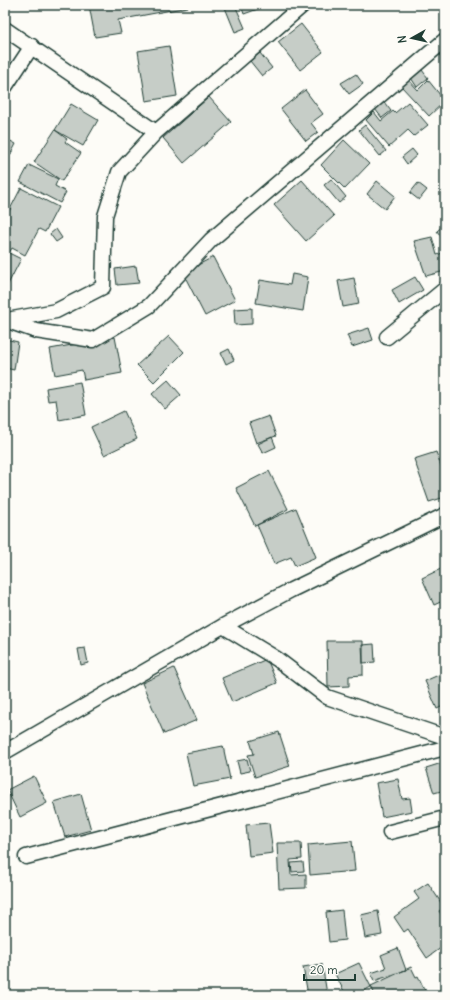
<svg xmlns="http://www.w3.org/2000/svg" width="450" height="1000" font-family="Delius,sans-serif">
<rect width="100%" height="100%" fill="#fdfcf7"/>
<filter id="ink" filterUnits="userSpaceOnUse"><feTurbulence type="fractalNoise" baseFrequency=".025" numOctaves="2"/><feDisplacementMap in="SourceGraphic" scale="8" xChannelSelector="R" yChannelSelector="G"/><feConvolveMatrix kernelMatrix="1 2 1 2 8 2 1 2 1" color-interpolation-filters="sRGB"/></filter>
<g filter="url(#ink)">
<!-- building -->
<path fill="#c6cdc7" stroke="#1f3d34" d="M89,5h99v2l-70,13 3,13 -26,4z
M224,5h11l10,23 -10,4z
M241,5h28l-25,9z
M301,24l22,28 -23,18 -22,-28z
M169,46l8,50 -31,5 -8,-50z
M260,53l12,15 -10,8 -12,-15z
M422,70l6,8 -11,9 -6,-9z
M356,74l7,10 -14,10 -8,-11z
M408,79l10,11 10,-10 17,21 -16,15 -28,-30z
M305,90l18,24 -12,9 7,9 -12,9 -25,-32z
M209,97l22,25 -47,41 -21,-25z
M384,102l7,9 -9,7 -7,-9z
M408,102l20,23 -14,11 -6,-6 -19,17 -23,-27 8,-8 7,9 12,-10 2,2z
M71,104l27,16 -15,26 -28,-16z
M365,125l21,26 -6,5 -21,-26z
M55,130l12,9 -2,3 16,11 -19,28 -28,-19z
M5,138l11,6 -11,21z
M344,140l25,24 -24,25 -24,-24z
M412,149l5,6 -10,9 -5,-7z
M29,165l29,14 -3,7 11,6 -6,11 -40,-21z
M331,179l15,18 -7,6 -15,-18z
M302,180l32,36 -28,25 -32,-36z
M377,181l18,15 -10,13 -18,-15z
M418,183l9,7 -8,10 -9,-7z
M21,188l37,19 -13,25 -6,-3 -14,26 -13,-7 -3,5 12,6 -16,31v-71z
M445,224v18l-8,-11z
M56,229l6,9 -6,4 -6,-8z
M432,237l5,18 8,-3v19l-19,5 -12,-35z
M213,257l22,43 -30,16 -22,-43z
M136,266l3,17 -22,2 -2,-16z
M292,274l16,3 -5,34 -47,-8 4,-23 30,5z
M415,277l8,13 -24,14 -7,-14z
M354,278l5,26 -16,3 -5,-26z
M252,308v16l-17,1 -1,-16z
M369,328l4,12 -21,7 -5,-12z
M169,336l15,16 -30,30 -17,-17z
M115,337l7,36 -38,7 -2,-10 -27,5 -5,-26z
M5,339l13,3 -4,28 -9,-2z
M229,349l5,11 -8,4 -5,-11z
M168,380l13,15 -16,14 -13,-15z
M80,382l6,33 -27,5 -3,-20 -8,1 -2,-13z
M124,411l13,28 -33,16 -13,-28z
M269,416l7,20 -20,7 -7,-20z
M272,437l4,10 -13,6 -5,-9z
M436,452l6,16 3,-1v30l-16,5 -15,-43z
M269,471l19,38 -33,17 -19,-38z
M296,508l20,49 -21,9 -4,-9 -17,7 -17,-39z
M445,567v33l-11,5 -12,-27z
M327,641h36v34l-14,1v10l-21,1z
M374,644l1,18 -12,1 -1,-18z
M85,648l3,15 -7,2 -3,-16z
M267,659l10,24 -45,19 -10,-24z
M174,668l23,52 -33,14 -22,-51z
M443,673l2,5v27l-8,4 -12,-28z
M279,732l11,34 -35,11 -7,-22 6,-1 -4,-13z
M223,746l7,33 -37,7 -7,-33z
M247,759l3,12 -10,2 -3,-12z
M445,762v28l-11,3 -8,-25z
M34,776l13,27 -27,14 -13,-27z
M398,779l4,20 8,-1 2,13 -30,6 -6,-34z
M81,794l10,36 -26,7 -11,-35z
M269,823l4,30 -24,3 -3,-31z
M352,841l3,30 -45,4 -2,-30z
M277,843h24l1,16 -12,1 1,15 15,-1v14l-27,1z
M303,862l1,9 -12,1 -1,-9z
M428,883l16,24 -5,4 6,9v25l-18,13 -19,-29 -4,3 -10,-15 25,-18 -5,-7z
M342,910l3,30 -16,2 -3,-30z
M378,911l4,24 -17,3 -4,-23z
M398,948l8,22 -32,11 -3,-8 15,-5 -5,-13z
M359,963l12,24 -16,8h-9l-11,-21z
M322,964l5,30 -19,1 -5,-28z
M411,967l5,10 2,-1 9,19h-52l-4,-9z"/>
<g fill="none" stroke-linecap="round" stroke-linejoin="round">
<defs>
<path id="street" d="M5,29l151,103
M5,87l27,-41
M5,320l31,11 57,9 56,-34 62,-66 234,-200
M7,320l49,-9 47,-24 2,-71 14,-44 37,-40 147,-127
M387,337l58,-48
M223,626l54,33 50,38 118,40
M5,752l218,-126 68,-36 154,-75
M390,832l55,-14
M26,857l419,-109"/>
</defs>
<!-- street casing -->
<use href="#street" stroke="#1f3d34" stroke-width="17"/>
<!-- street -->
<use href="#street" stroke="#fdfcf7" stroke-width="14"/>
</g>
</g>
<!-- margin -->
<rect width="450" height="1000" fill="none" stroke="#fdfcf7" stroke-width="20"/>
<rect x="10" y="10" width="430" height="980" fill="none" stroke="#1f3d34" stroke-width="1.5" filter="url(#ink)"/>
<!-- north arrow -->
<g transform="translate(412 38) rotate(262)" stroke="#fdfcf7" stroke-width="3" paint-order="stroke">
<path d="M0-3L7 15L0 10L-7 15Z" fill="#1f3d34"/>
<text y="-6" font-size="11" font-weight="bold" text-anchor="middle" fill="#1f3d34">N</text>
</g>
<!-- scale -->
<path d="M304 974v6h51v-6" fill="none" stroke="#1f3d34" stroke-width="2"/>
<text x="310" y="974" font-size="12" fill="#1f3d34" stroke="#fdfcf7" stroke-width="3" paint-order="stroke">20 m</text>
</svg>
